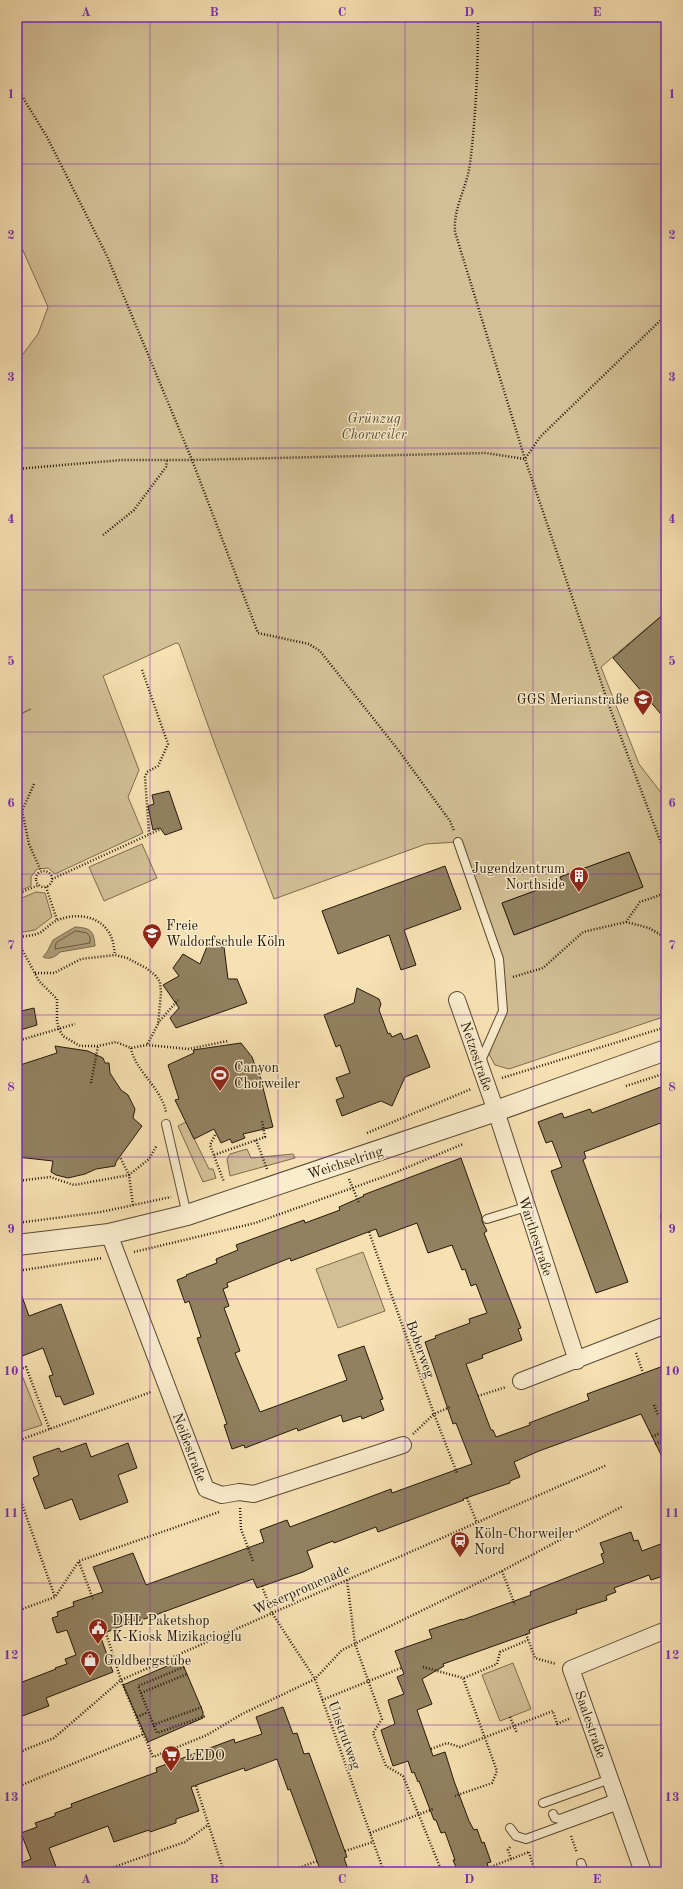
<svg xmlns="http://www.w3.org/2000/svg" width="683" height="1889" font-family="'Old Standard TT',serif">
<rect width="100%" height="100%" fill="#f7e1b2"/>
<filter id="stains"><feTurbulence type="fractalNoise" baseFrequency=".005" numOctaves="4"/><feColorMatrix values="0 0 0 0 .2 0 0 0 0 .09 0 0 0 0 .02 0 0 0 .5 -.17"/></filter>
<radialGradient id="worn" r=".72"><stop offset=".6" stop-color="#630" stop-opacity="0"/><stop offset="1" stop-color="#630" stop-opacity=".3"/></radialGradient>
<!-- green -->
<path fill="#d3bf95" stroke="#7c6c4f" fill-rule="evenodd" d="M17,17h649v595l-65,55 38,97 27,35 -5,6 5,7v204l-157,53 -14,-4 -6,-11 14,-43 -4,-52 -42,-117 -31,2 -152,55 -59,-154 -36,-101 -3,-1 -73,33 36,94 -11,27 15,36 -88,41 -7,-6 -11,1 -6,8v9l-14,6v-176l14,-7 -14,6v-353l21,-28 10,-27 -31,-70zM629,852l14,35 -129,48 -12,-32 60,-22 -2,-4z
M142,844l15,34 -53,23 -15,-34z
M36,892l9,1 7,24 -17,13 -18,3v-33z
M186,1122l23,47h4l3,9 -13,4 -25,-56z
M247,1149l4,9 42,-4 2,4 -65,18 -3,-17 3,-5z
M363,1252l22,59 -47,17 -22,-59z
M21,1373l21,52 -25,8v-58z
M513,1663l18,46 -31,12 -18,-46z"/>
<!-- water -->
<path fill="#af9d79" stroke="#77684c" d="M75,927c15,1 19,3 20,19l-35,6c-4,5 -11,8 -17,5l4,-5 6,-12z"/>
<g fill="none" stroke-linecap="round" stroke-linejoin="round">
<!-- shore -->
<path stroke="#6a5a41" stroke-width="1" d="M76,931l11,2 3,4v6l-35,6 1,-6z"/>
</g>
<!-- building -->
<path fill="#928161" stroke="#241809" d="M666,612v108l-53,-62z
M169,791l13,38 -17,6 -5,-7 -7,2 -5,-24 6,-2 -2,-9z
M629,852l14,35 -129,48 -12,-32 60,-22 -2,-4z
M445,866l16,43 -57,21 12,35 -15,5 -12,-35 -51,19 -16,-43z
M208,944l16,3 4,32h9l10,24 -71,25 -6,-10 9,-10 -16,-23 16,-9 -6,-8 10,-14 17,10z
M357,988l22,11 2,5 -2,6 9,24 2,-1 2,4 9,-4 3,7 13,-5 13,32 -25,10 -13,29 -11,-5 -39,15 -6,-16 8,-3 -8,-19 14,-5 -10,-28 -4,2 -12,-32 30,-12z
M34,1008l3,17 -20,6v-19z
M241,1043l11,14 4,11h2l15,59 -30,7 2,4 -13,5 -2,-4 -9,4 -7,-14 -20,10 -19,-39 4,-1 -11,-34 26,-12 -1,-3z
M55,1046l33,5 15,7 2,5h4l1,10 11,17 7,5 7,14 -2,9 9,8 -26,36 -1,4 -19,3 -11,5 -17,4 -12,-3 -5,-3 2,-11 -36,-4v-91l40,-13z
M666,1085v36l-82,31 2,6 -3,2 45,122 -32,11 -45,-122 11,-4 -10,-26 -6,2 -8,-21 24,-9 2,5 26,-9 2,4z
M461,1158l21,59v4l5,10 -3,2 37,95 -3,1 4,11 -40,15 1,3 -17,6 25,66h2l3,7 34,-12 -1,-2 60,-23 -2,-6 79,-29v100l-25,-51 -102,37 -25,11 6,15 -10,4v2l-47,16 1,1 -86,32 -2,-5 -42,16 -1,-2 -26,10 6,16 -10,5 -46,16 -4,-9 -114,42 -1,-2 -38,16 13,37 -67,26 3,8 -32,12v-34l39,-15 -1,-1 12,-4 -2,-5 11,-4 -9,-25 -10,3 -5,-15 6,-2 -1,-4 17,-6 -1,-4 30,-10 -10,-25 40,-14 13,32 118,-43 -4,-12 27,-10 3,7 101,-38 1,4 80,-29 -16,-41 -3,1 -28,-82 11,-4 -1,-2 35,-13 -1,-4 18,-6 -11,-29 -5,2 -6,-17 -3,1 -10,-25 -24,8 -11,-30 -38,14 -3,-8 -85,32 -1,-3 -63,25 1,4 -5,2 6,17 -5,2 16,43 -5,2 25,59 87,-32 -9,-25 26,-9 19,53 -3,1 4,10 -22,9 -1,-3 -18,6 -2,-7 -43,16 -1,-3 -52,20 -1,-3 -12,4 -8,-24 3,-1 -30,-86 4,-1 -12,-36 -4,2 -8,-23 10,-4 -1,-1 31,-12 -1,-4 22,-9 -2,-5 68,-25 1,3 35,-13 -1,-3 25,-11 -1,-1z
M19,1288l10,28 32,-12 33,90 -30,11 -4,-9 -4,1 -7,-21 4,-1 -10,-27 -26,10v-69z
M86,1443l5,14 37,-14 9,25 -19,7 10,27 -48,18 -8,-21 -27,10 -12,-31 6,-3 -6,-18 26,-9 2,4z
M631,1532l3,9 4,-1 4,11 24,-9v33l-15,5 -2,-5 -35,13 2,4 -10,4 1,4 -31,10 1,3 -48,17 1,3 -87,31 1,2 -22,13 10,25 -15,6 9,26 7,20 12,-4 9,29 15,40 5,9 3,-1 5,14 2,-1 7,20 -4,1 3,9h-32l-5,-12h2l-10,-28 -4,1 -5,-13h-2l-15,-39 -1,1 -4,-10 -2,1 -4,-12 -15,5 -12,-36 14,-6 -7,-24 16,-6 -7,-17 7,-3 -9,-23 37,-13 -3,-8 33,-11v1l69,-25 -1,-3 74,-29 -3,-9 3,-1 -4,-10z
M181,1660l22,52v6l-55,24 -25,-57z
M283,1707l10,27 4,-1 7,21 5,-1 38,104 -3,1 5,14h-28l-31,-83 -2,1 -11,-31 -32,12 -1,-3 -53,19 8,24 -23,8v4l-26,9 -1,-2 -35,12 -6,-16 -59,22 9,24h-41v-7l14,-6 -10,-26 16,-6 -2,-4 20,-7v-3l17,-6 -1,-3 86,-32 -1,-4 78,-29 1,4 27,-9 -6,-17z"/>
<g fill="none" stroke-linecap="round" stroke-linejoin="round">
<defs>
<path id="service" d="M458,842l41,117 4,52 -23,52
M166,1124l21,91
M665,1216l1,2
M487,1219l39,-12
M543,1803l67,-24
M553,1814l2,4 5,1 56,-21
M510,1828l6,8 10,3 93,-34
M581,1863l3,9"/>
<path id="minor" d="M457,1000l39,111 81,250
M109,1234l97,255 16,6 17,-3 15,2 149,-49
M521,1381l145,-56
M643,1872l-72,-203 90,-37"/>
<path id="tertiary" d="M17,1245l92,-11 78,-19 309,-104 170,-61"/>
</defs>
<!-- service casing -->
<use href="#service" stroke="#594a33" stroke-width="10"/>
<!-- minor casing -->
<use href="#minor" stroke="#594a33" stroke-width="18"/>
<!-- tertiary casing -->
<use href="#tertiary" stroke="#594a33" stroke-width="22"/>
<!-- path -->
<path stroke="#241809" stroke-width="2.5" stroke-dasharray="1 2" stroke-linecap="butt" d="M478,17c0,49 -2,98 -8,147 -3,23 -17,44 -15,68l70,227 86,252 55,145
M17,88l30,49 60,119 85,204 66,173 51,11 11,7 79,100 51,70 4,10
M17,469l104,-9h71l294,-7 39,6 15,-22 126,-122
M103,535l31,-25 32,-43 1,-7
M142,670l26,74 -10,22 -11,6 -2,5 4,57
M34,784l-12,27 7,33 12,27
M36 879a8 8 0 1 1 16 0a8 8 0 1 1-16 0Z
M52,879l109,-50
M46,887l11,33
M17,894l22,-9
M626,922l23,6 17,10
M17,937c8,-1 17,-1 24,-5 6,-4 11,-10 17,-12 17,-7 39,-5 50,11 5,7 6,16 7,24
M17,940l22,41 18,18v22l2,8 4,7 17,10h18l18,-4 15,6 16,-3 41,4 40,-8
M35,973h19l27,-14 34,-4 12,3 19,10 9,7 5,7 1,11 -3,31 -11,21
M513,977l30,-9 40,-36 43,-10 14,-20 26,-9
M158,1023l20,-23
M17,1041l58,-17
M131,1048c4,23 30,39 35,64
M502,1078l164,-51
M91,1083l7,-37
M626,1086l40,-13
M367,1133l104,-44
M215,1135l-5,10 14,37
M256,1140l11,29
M214,1155l51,-18 -3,-16
M349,1179l10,24
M17,1181l33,-4 24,8 55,-10 -9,-18
M133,1205l-4,-30 20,-16 8,-14
M17,1223l84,-11 70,-15
M369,1232l65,182 23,59
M134,1252l121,-29 139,-50 69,-29
M17,1271l85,-13
M636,1353l7,20
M17,1370l9,-3 24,63
M478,1396l28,-9
M654,1405l4,10
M413,1434l21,-20 16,-7
M652,1437l14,-7
M17,1441l134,-49
M655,1444l11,-5
M17,1490l38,107
M467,1498l10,25
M240,1508l1,21 12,32
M79,1562l14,37
M502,1571l13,34
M347,1580l8,64 27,75 -9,14 13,33 17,10 39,96
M262,1586l10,27 43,66 69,193
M17,1611l38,-14 24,-36 140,-49
M104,1627l17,53 32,77 54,-22 35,-21 73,-35 27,-29 160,-79 121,-65
M526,1634l9,24 21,6
M184,1667l-46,19 19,47 48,-17
M423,1667l40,11 34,93 -5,12 -37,13
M464,1678l33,-14 3,-12 28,-12
M141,1693l46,-19
M322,1700l79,-32
M137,1717l11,-5
M510,1717l7,16
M153,1725l49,-18
M431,1749l16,-6 13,4 93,-36 4,13 14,-6
M17,1753l37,-15 67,-58 486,-215
M196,1786l28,86
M17,1787l127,-53
M370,1833l63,-24
M571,1836l6,17
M510,1847l-2,3 3,9
M345,1851l28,-9
M529,1852l6,20
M488,1868l41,-16
M106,1872l5,-4 74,-26 23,-17
M288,1872l29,-11
M660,1872l6,-2"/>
<!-- service -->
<use href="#service" stroke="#faeccd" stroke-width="8"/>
<!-- minor -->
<use href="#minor" stroke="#faeccd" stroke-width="16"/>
<!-- tertiary -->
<use href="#tertiary" stroke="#faeccd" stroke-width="20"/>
</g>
<!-- grid -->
<path fill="none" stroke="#7b2cbf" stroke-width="1" stroke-opacity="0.55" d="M150,17v1855M278,17v1855M405,17v1855M533,17v1855M17,164h649M17,306h649M17,448h649M17,590h649M17,732h649M17,874h649M17,1015h649M17,1157h649M17,1299h649M17,1441h649M17,1583h649M17,1725h649"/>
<!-- icons -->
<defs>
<symbol id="school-pin" viewBox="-11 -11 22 30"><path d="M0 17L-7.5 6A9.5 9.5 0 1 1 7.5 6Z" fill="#8f2418" stroke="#faeccd"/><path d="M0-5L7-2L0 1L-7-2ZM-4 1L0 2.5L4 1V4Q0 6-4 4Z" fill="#fff"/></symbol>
<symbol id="building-pin" viewBox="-11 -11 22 30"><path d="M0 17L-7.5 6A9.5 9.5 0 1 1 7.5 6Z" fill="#8f2418" stroke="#faeccd"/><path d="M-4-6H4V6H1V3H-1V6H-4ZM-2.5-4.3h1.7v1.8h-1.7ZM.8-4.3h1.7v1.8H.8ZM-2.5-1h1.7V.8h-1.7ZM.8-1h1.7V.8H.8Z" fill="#fff"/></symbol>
<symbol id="stadium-pin" viewBox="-11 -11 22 30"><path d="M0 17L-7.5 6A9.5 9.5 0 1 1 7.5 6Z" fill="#8f2418" stroke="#faeccd"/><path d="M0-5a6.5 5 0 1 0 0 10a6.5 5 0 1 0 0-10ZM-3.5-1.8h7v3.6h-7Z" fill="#fff"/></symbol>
<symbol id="station-pin" viewBox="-11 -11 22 30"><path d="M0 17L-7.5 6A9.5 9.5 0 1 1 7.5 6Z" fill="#8f2418" stroke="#faeccd"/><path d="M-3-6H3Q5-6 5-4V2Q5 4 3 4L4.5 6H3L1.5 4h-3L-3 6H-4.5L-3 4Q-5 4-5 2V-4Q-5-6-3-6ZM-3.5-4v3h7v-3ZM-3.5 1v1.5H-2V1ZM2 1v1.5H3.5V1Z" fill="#fff"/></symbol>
<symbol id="civic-pin" viewBox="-11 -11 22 30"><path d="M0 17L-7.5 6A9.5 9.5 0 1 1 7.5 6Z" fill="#8f2418" stroke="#faeccd"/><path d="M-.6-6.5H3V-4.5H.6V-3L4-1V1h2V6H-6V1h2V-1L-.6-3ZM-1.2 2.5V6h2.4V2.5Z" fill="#fff"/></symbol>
<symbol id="shop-pin" viewBox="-11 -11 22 30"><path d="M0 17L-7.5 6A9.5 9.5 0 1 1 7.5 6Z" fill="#8f2418" stroke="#faeccd"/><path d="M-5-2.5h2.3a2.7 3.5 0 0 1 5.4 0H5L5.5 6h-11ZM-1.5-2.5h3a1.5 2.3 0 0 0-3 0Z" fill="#fff"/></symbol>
<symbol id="supermarket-pin" viewBox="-11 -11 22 30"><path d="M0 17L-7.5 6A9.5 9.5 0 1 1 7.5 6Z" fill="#8f2418" stroke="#faeccd"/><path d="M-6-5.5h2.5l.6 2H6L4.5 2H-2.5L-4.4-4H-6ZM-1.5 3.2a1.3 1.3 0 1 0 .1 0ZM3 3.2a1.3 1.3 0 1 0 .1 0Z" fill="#fff"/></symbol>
</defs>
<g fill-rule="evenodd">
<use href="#school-pin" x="632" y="688" width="22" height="30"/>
<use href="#building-pin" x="568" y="865" width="22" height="30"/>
<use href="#school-pin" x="141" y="922" width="22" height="30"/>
<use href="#stadium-pin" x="209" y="1064" width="22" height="30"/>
<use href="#station-pin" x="449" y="1530" width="22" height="30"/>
<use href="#civic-pin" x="87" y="1617" width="22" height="30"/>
<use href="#shop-pin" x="79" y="1649" width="22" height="30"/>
<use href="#supermarket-pin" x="160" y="1744" width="22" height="30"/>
</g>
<g text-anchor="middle" stroke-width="3" stroke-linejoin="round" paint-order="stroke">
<!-- park labels -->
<g font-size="14" font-style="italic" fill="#594a33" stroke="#faeccd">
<text x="374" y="423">Grünzug<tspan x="374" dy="16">Chorweiler</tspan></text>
</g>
<!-- poi labels -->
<g font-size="14" fill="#241809" stroke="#faeccd" text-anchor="start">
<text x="629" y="704" text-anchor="end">GGS Merianstraße</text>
<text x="565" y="873" text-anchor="end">Jugendzentrum<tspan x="565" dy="16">Northside</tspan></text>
<text x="166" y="930">Freie<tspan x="166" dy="16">Waldorfschule Köln</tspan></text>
<text x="234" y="1072">Canyon<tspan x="234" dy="16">Chorweiler</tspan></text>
<text x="474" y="1538">Köln-Chorweiler<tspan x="474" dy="16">Nord</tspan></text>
<text x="112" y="1625">DHL Paketshop<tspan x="112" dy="16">K-Kiosk Mizikacioglu</tspan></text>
<text x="104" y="1665">Goldbergstube</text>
<text x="185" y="1760">LEDO</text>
</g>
<!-- street labels -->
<g font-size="14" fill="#241809" stroke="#faeccd">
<text transform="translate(477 1056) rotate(71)" y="5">Netzestraße</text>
<text transform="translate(345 1162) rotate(-18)" y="5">Weichselring</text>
<text transform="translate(536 1236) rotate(72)" y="5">Warthestraße</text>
<text transform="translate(421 1349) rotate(70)" y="5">Boberweg</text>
<text transform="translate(190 1447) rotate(69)" y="5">Neißestraße</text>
<text transform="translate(301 1589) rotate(-24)" y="5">Weserpromenade</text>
<text transform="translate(591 1724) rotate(71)" y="5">Saalestraße</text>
<text transform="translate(345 1735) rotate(70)" y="5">Unstrutweg</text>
</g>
</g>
<!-- margin -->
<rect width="683" height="1889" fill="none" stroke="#f7e1b2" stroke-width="44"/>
<rect x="22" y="22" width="639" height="1845" fill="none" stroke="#7b2cbf" stroke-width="1.5"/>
<g font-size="13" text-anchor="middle" font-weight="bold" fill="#7b2cbf">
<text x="86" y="16">A</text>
<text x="214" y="16">B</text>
<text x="342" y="16">C</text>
<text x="469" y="16">D</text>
<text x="597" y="16">E</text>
<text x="11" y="98">1</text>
<text x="672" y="98">1</text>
<text x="11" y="239">2</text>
<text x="672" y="239">2</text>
<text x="11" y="381">3</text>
<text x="672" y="381">3</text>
<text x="11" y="523">4</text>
<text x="672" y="523">4</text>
<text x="11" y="665">5</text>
<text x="672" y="665">5</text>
<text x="11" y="807">6</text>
<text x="672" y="807">6</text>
<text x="11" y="949">7</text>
<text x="672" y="949">7</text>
<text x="11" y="1091">8</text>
<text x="672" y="1091">8</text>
<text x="11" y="1233">9</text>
<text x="672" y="1233">9</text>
<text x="11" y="1375">10</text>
<text x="672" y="1375">10</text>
<text x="11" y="1517">11</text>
<text x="672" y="1517">11</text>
<text x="11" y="1659">12</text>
<text x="672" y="1659">12</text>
<text x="11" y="1801">13</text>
<text x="672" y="1801">13</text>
<text x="86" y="1883">A</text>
<text x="214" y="1883">B</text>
<text x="342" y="1883">C</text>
<text x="469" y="1883">D</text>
<text x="597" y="1883">E</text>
</g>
<rect width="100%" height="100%" filter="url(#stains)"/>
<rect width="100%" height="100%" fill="url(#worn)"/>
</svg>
